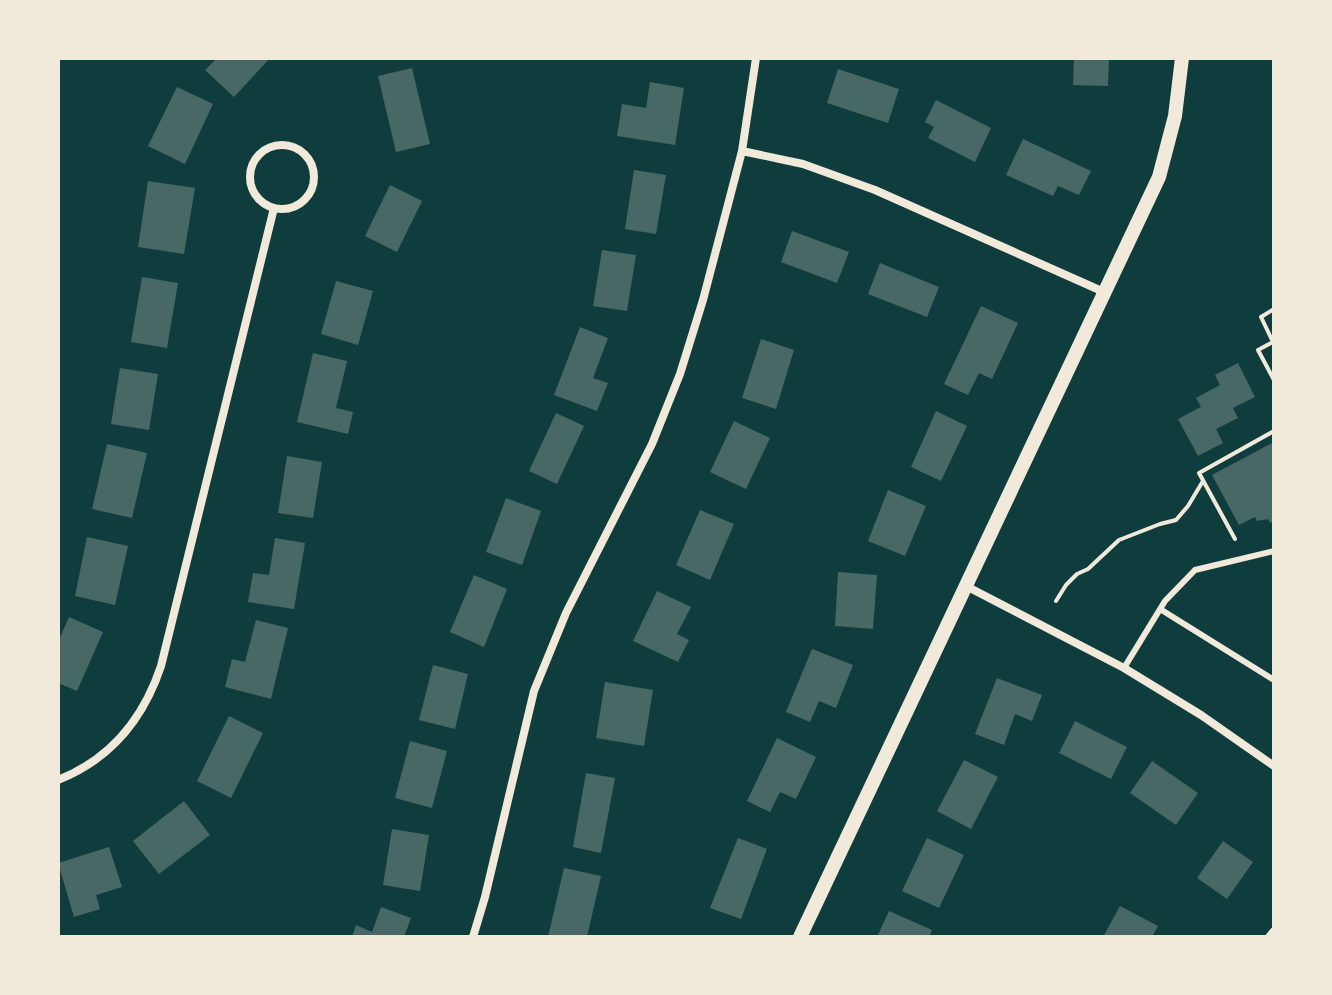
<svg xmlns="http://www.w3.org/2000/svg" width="1332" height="995" font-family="Poppins,sans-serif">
<rect width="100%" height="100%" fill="#0f3d3e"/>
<!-- building -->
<path fill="#486865" d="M217,58h53l-36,39 -29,-27z
M1074,58h35l-1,28 -35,-1z
M412,68l18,76 -34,8 -18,-76z
M838,69l61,20 -11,34 -61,-20z
M650,82l34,6 -9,57 -58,-9 5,-32 24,4z
M177,87l36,17 -28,60 -37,-18z
M936,100l55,28 -16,34 -47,-24 6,-11 -9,-5z
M1023,139l68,32 -12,24 -21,-9 -5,10 -47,-21z
M634,170l32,5 -10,59 -31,-5z
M148,181l47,7 -11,66 -46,-7z
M390,185l32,16 -25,51 -32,-16z
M792,231l57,21 -12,31 -56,-21z
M602,250l34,5 -9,56 -34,-5z
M880,263l59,24 -12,30 -59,-23z
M142,277l36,6 -11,65 -36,-6z
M336,281l37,10 -15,54 -37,-11z
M981,306l37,17 -26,56 -13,-6 -11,22 -24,-11z
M580,327l28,11 -15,40 15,5 -11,28 -43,-16z
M761,339l33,11 -18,59 -34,-11z
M313,353l34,8 -11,47 17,4 -5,22 -51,-12z
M1238,363l17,34 -22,11 5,10 -22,11 7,14 -25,13 -20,-37 23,-12 -5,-9 24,-13 -5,-10z
M120,368l38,6 -9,56 -38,-6z
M936,411l31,15 -26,55 -30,-14z
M556,413l28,13 -27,58 -28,-13z
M734,421l36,17 -24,51 -36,-17z
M1274,442v79l-4,2 -2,-4 -11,2 -2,-4 -16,8 -27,-50z
M107,444l40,9 -15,65 -40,-9z
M287,456l35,6 -9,56 -35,-5z
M888,490l38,16 -21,50 -37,-15z
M506,498l35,13 -19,54 -36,-13z
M700,510l34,14 -24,56 -34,-15z
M87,537l41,9 -13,59 -40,-9z
M275,538l30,5 -11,66 -46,-7 5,-29 16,2z
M838,572l39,3 -4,54 -38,-3z
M474,575l33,14 -23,58 -34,-15z
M657,591l34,16 -14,27 12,6 -11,22 -45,-21z
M69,617l34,15 -26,59 -19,-8v-41z
M256,620l32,8 -17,71 -46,-12 7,-28 13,3z
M812,649l41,16 -17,43 -17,-7 -9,21 -24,-10z
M433,665l35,9 -13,55 -36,-9z
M997,678l45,17 -10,26 -17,-7 -11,31 -29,-11z
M605,682l48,8 -9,56 -48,-8z
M229,716l34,17 -32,65 -34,-17z
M1075,721l52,26 -16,32 -52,-26z
M777,738l39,19 -20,42 -16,-7 -10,20 -23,-11z
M410,741l37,10 -15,57 -37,-10z
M964,760l34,17 -27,52 -34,-18z
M1152,761l46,32 -22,32 -46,-32z
M586,773l29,5 -14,75 -28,-6z
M184,801l26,34 -51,39 -26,-33z
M392,829l37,6 -9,56 -37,-6z
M738,838l29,11 -26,70 -31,-11z
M927,838l37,17 -25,53 -37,-17z
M1223,841l30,21 -26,37 -30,-21z
M109,847l13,40 -26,8 4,14 -26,8 -16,-54z
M564,868l37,8 -14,61h-39z
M1120,906l38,20 -6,11h-49z
M381,907l30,11 -7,19h-52l4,-12 16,7z
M889,911l43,19 -3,7h-52z"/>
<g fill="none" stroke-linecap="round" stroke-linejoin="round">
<!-- path -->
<path stroke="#f1e9da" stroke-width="4" d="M1274,309l-13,8 12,25 -15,8 16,30
M1235,539l-36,-66 75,-42
M1056,601l10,-16 11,-11 11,-5 31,-29 41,-16 16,-4 12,-14 15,-25"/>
<!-- service -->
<path stroke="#f1e9da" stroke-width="6" d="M1160,609l114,71
M1124,668l41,-67 30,-31 79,-19"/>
<!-- minor -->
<path stroke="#f1e9da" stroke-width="8" d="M250 177a32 32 0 1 1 64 0a32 32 0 1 1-64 0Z
M742,151l61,13 72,26 229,102
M966,586l158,82 77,47 73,51
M58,780c53,-21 85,-60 103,-114l113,-458
M473,937l12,-40 49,-206 32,-78 86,-169 28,-70 23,-74 39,-149 14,-93
M1269,937l5,-6"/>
<!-- tertiary -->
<path stroke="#f1e9da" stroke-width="14" d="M800,937l359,-760 16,-61 7,-58"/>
</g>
<!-- border -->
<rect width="1332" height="995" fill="none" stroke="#f1e9da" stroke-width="120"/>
</svg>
